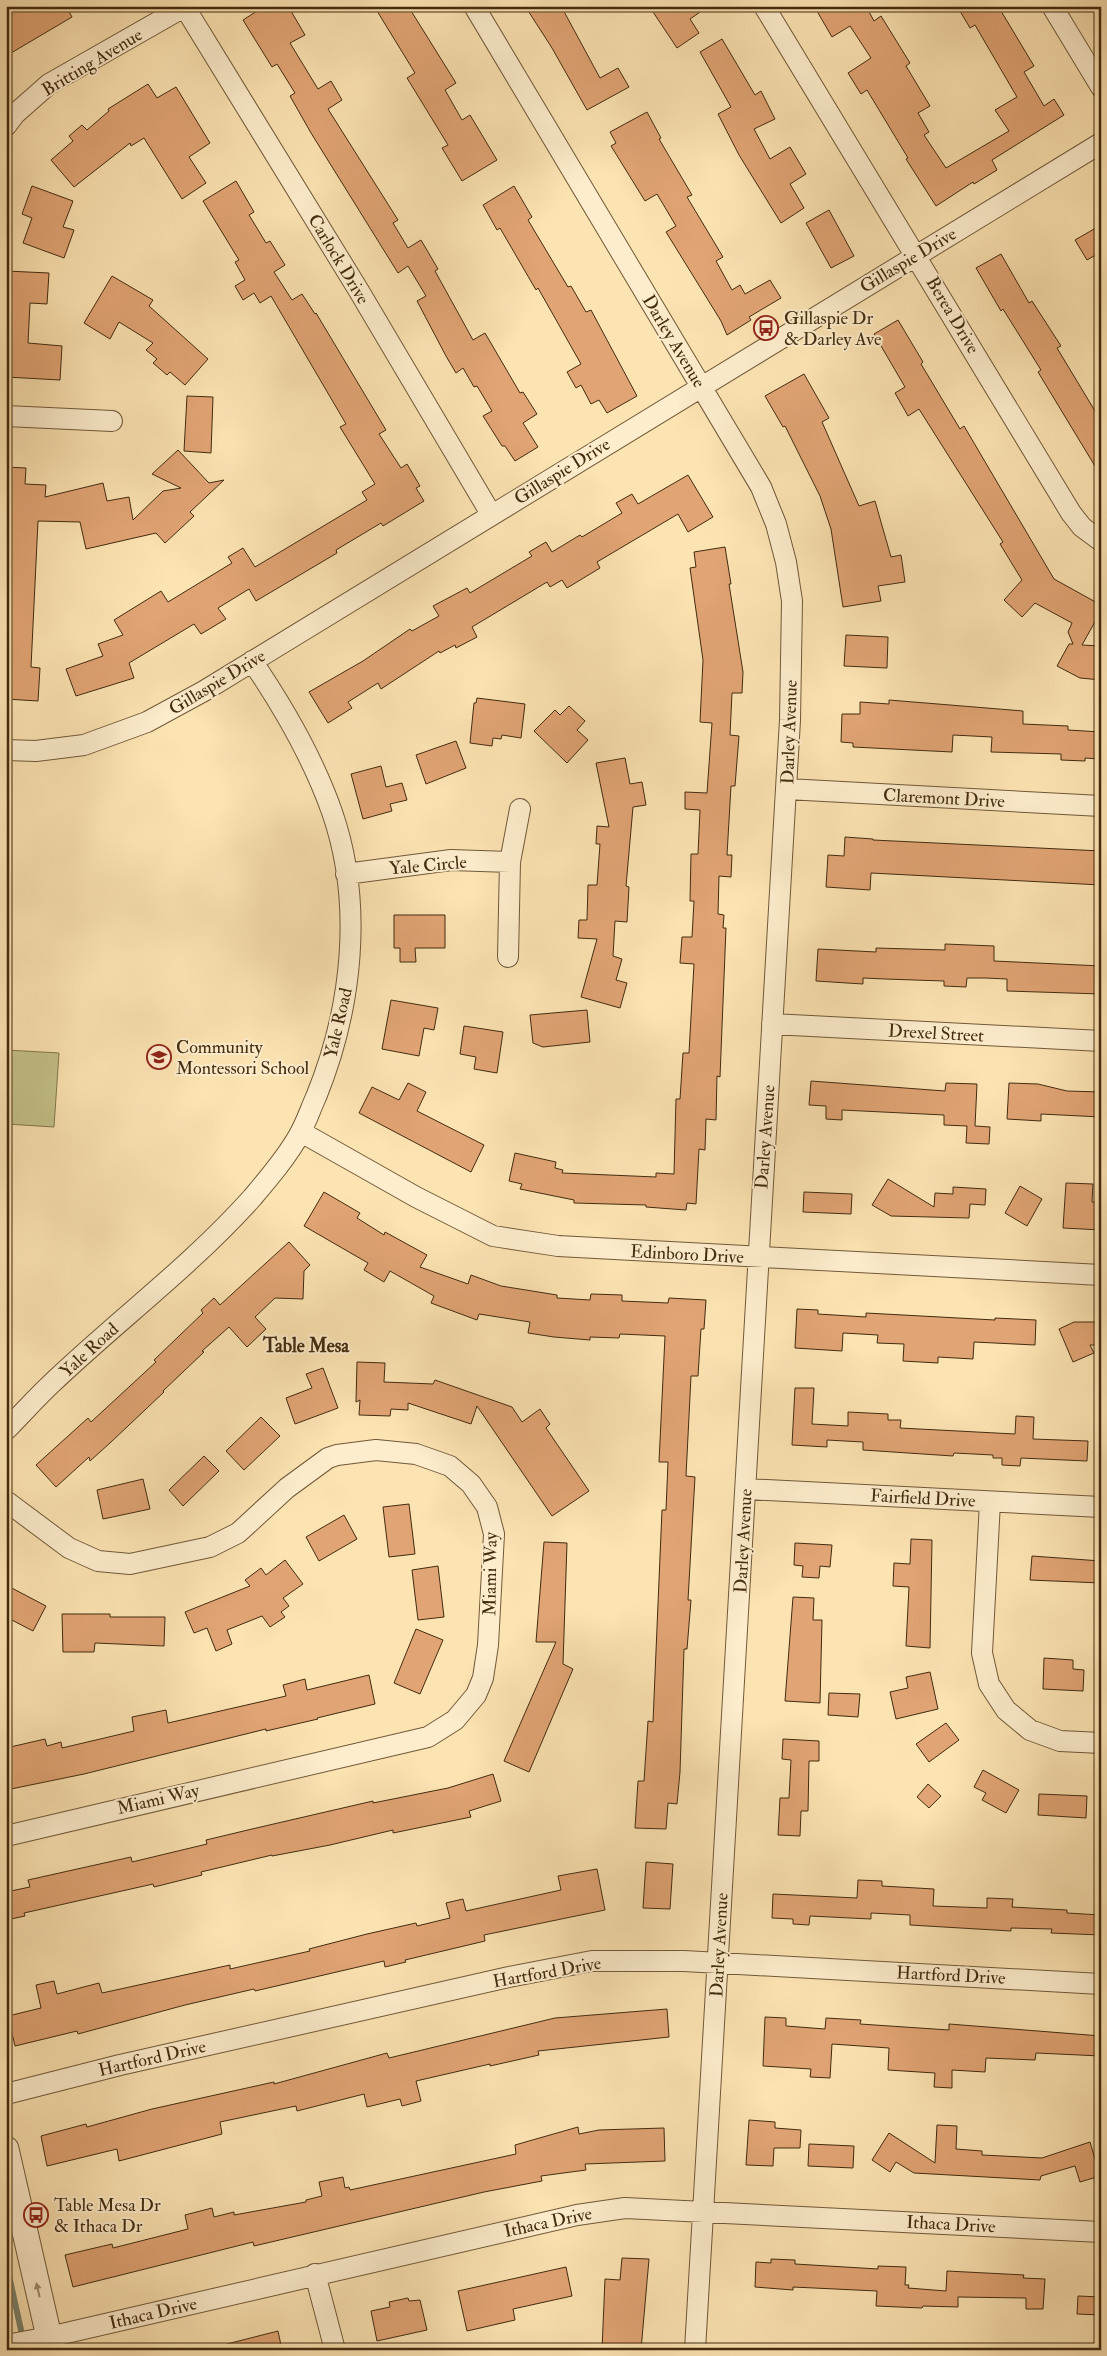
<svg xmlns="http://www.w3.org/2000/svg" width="1107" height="2356" font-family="'IM FELL Double Pica',serif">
<rect width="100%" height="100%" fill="#fce3b2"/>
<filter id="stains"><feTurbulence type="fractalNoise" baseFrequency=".004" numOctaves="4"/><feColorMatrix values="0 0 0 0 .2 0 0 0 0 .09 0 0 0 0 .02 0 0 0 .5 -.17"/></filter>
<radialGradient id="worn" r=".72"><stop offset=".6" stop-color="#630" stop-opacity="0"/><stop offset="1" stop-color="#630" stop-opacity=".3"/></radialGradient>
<!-- green -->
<path fill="#c4c289" stroke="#83764c" d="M6,1050l53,3 -5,74 -48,-3z"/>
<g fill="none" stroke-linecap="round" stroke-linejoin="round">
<!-- stream -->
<path stroke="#7a836e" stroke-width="6" d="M6,2262l17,77"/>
</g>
<!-- building -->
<path fill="#e1a474" stroke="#422b0f" d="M6,6h60l6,11 -66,39z
M265,6h23l17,29 -15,8 28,46 13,-8 11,19 -14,9 70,111 -5,3 15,25 13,-8 17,29 -3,2 38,69 12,-7 35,60 3,-1 14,22 -14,9 15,24 -23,14 -10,-15h-3l-19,-30 9,-5 -15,-25 -3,1 -11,-19 -7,5 -10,-17 -29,-55 9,-5 -18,-30 -10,7 -87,-140 -21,-37 5,-3 -18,-29 -5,3 -29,-47z
M374,6h34l48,77 -11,7 17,30 8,-5 27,45 -35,21 -20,-33 6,-3 -41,-67 8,-5z
M525,6h36l39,72 18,-10 11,19 -42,23 -35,-62z
M649,6h60l-19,13 9,14 -22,15z
M814,6h52l8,15 7,-5 29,47 -4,3 24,40 -12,7 11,19 -5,3 22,33 63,-37 -14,-21 22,-13 -42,-72 -5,3 -13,-22h41l36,60 -10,6 20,34 10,-7 10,16 -72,45 5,10 -23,14 -1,-2 -37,24 -30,-47 2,-1 -41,-68 -6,4 -13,-21 23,-15 -21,-32 -18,11z
M722,39l33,56 6,-4 14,28 -21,10 16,30 20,-12 16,27 -16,10 14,24 -23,15 -42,-68 -21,-41 13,-7 -31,-55z
M148,84l9,14 19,-11 34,56 -21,14 17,26 -24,16 -38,-61 -13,8 -1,-3 -56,44 -23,-27 22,-19 -4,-5 13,-11 5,5 22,-19 -1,-2z
M647,112l14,26 -2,1 33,56 -5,2 36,60 -7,4 16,29 8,-5 5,9 25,-14 11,18 -32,19 2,3 -24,15 -6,-14 -55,-89 10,-6 -19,-32 -12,7 -34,-55 5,-3 -6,-11z
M236,181l18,31 -5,3 17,28 4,-2 15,24 -11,7 18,28 10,-6 13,20 1,-1 70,117 -7,4 22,34 6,-4 13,22 -4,2 8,13 -41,25 -2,-3 -45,27 1,3 -81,48 -7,-12 -31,19 8,11 -25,15 -7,-10 -65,39 5,15 -58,18 -10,-27 37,-13 -5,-12 25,-9 -9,-15 47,-29 7,11 64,-39 -4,-6 15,-9 12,19 112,-67 -5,-8 13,-8 -35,-57 6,-3 -75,-128 -11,7 -6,-10 -11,7 -8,-14 10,-6 -10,-18 4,-2 -36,-59z
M32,186l41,15 -10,26 11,3 -10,28 -41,-15 9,-25 -10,-4z
M514,186l18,31 -4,3 40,67 3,-1 15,26 5,-2 46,86 -30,17 -8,-13 -8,4 -10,-19 -5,3 -9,-16 14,-8 -43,-76 -2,2 -36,-62 -3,2 -14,-25z
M829,210l25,46 -23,12 -25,-45z
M1101,225v27l-14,8 -12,-20z
M1001,254l28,49 3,-2 29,45 -4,2 44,73v55l-63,-104 3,-2 -38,-61 -2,2 -25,-43z
M6,271l43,2 -2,31 -17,-1 -2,40 34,3 -2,34 -54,-3z
M112,276l41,24 -4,6 59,53 -23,26 -15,-13 -3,3 -14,-12 4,-4 -11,-9 7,-7 -34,-21 -9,17 -26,-16z
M898,320l25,42 -2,2 39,65 4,-3 90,153 47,26v6l-19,34 19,1v34l-21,-2 -23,-12 12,-22h4l-5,-12 4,-9 -37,-20 -13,14 -18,-17 18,-20 -22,-36 3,-2 -84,-133 -11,7 -13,-23 10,-6 -31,-53z
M804,374l25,44 -7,4 37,84 16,-5 16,56 10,-2 4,27 -27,4 3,15 -38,6 -12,-78 -11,-33 -35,-70 -2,1 -18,-31z
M187,396l26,1 -2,56 -27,-2z
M178,450l31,33 15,-3 -34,32 4,4 -29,27 -9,-10 -70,16 -6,-27 -42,-1 -7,146 9,1 -2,33 -32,-2v-232l20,1 -1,16 21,1 -1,12 58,-14 4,18 22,-4 4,23 30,-29 18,-3 -29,-14z
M688,475l25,42 -25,15 -10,-18 -81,48 3,6 -33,20 -5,-8 -12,7 -3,-5 -75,45 5,10 -21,11 -1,-3 -15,8 -1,-2 -58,38 -3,-6 -30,19 4,6 -24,15 -19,-31 54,-31 47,-32 2,2 27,-15 -6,-10 34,-18 3,5 62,-37 -3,-4 17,-10 6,10 28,-17 2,2 40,-24 -6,-10 16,-9 6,10z
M725,547l6,37h-2l14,88 -1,21h-10l-2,42 9,1 -4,50h-4l-4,69h5l-1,22 -12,-1 -1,38 6,1 -1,13h3l-6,149 -3,-1 -1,44 -10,-1 -1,31 -6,-1 -3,55 -9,-1 -1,7 -40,-3v-2l-72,-2v-3l-54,-11 2,-5 -13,-3 6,-28 41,9 -1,6 8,2 -1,3 94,4v-4l18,1 2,-75h4l3,-46h6l5,-89 -14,-1 2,-26h10l2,-36h-4l1,-47h7l2,-44 -15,-1v-17l22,1 5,-70 -12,-1 3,-62 -13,-92 6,-1 -2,-15z
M846,635l42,2 -1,31 -43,-2z
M477,698l48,6 -4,34 -19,-3 -1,4 -8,-1 -1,8 -22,-3 4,-40h2z
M889,700l134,11v13l45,2v4l33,2v27l-16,-1v3l-24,-1v-6l-70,-2 1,-15 -39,-2 -1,17 -99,-5v-4l-12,-1 1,-28h18v-12l29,2z
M569,706l16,15 -8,9 11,10 -21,23 -33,-32 21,-21 5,5z
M456,741l10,27 -40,16 -10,-29z
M625,758l5,26 12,-2 4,23 -13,2 -7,79 3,1 -2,35 -12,-1 -2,35 9,3 -6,21 11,3 -7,25 -39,-11 16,-58 -19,-1 1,-18h8l1,-35h9l3,-41h-4l1,-18 12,1 -13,-64z
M381,766l5,21 16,-4 5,17 -17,4 2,7 -29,8 -12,-45z
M845,837l28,2v1l228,11v34l-230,-12 -1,17 -44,-3 2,-32 16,1z
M394,915h51v33h-30l1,14h-16v-14h-6z
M945,944l49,2v15l107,5v28l-94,-3v-12l-22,-1h-18l-1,9 -22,-1v-5l-59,-2 -22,-1v6l-47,-3 2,-32 58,3v-4l69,2z
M391,1000l47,8 -4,22 -10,-2 -5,28 -37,-7z
M587,1010l3,32 -47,5 -10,-4 -3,-28z
M464,1026l39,6 -6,41 -23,-4 2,-12 -16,-3z
M811,1081l134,10 1,-8 31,1 -2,42 15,1 -1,17 -23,-1 1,-17 -23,-1v-10l-102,-5v10l-16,-1v-13l-17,-1z
M408,1083l18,9 -9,19 67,34 -13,27 -112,-59 13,-26 27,13z
M1009,1083l29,1 29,7 34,1v25l-60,-3v7l-34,-2z
M888,1179l46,28 1,-14 18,1v-7l33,2 -1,16 -15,-1 -1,14 -78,-2 -19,-11z
M1066,1183l27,1 -1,18h9v28l-38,-2z
M1020,1186l22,13 -15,27 -22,-13z
M324,1192l36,21 -3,5 27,17 1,-3 42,23 -7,12 48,17 3,-9 30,11 56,9v3l33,2 1,-6 31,1v6l46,2 1,-5 37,2 -2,29h-3l-3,47h-7l-5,100 9,1 -7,123h3l-4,49h-3l-4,123 -3,32 -9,-1 -2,26 -31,-1 3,-47h6l4,-60 5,1 9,-212h4l2,-48h-9l6,-126 -45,-2 -1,4 -29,-1v3l-36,-3 -26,-4 2,-11 -51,-8 -2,6 -46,-17 3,-7 -44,-25 -6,11 -20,-12 4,-7 -64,-37z
M804,1192l48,2 -1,20 -48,-2z
M289,1242l21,23 -6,6 -1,28 -28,-1 -20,19 11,12 -19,18 -18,-20 -27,24 2,1 -41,39 1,1 -54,51 -20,18 -1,-4 -33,30 -20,-22 52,-47 3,4 65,-60 -2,-2 49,-47 -2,-3 13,-12 6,7z
M797,1309l21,1v4l48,3v-4l129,7v-2l41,2 -1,25 -61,-3 -1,17 -35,-2v6l-35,-2 1,-17 -27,-1 1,-8 -35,-2 -1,18 -47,-3z
M1074,1322h27v23h-11l4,8 -21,9 -14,-33z
M357,1362l28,1 -1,19 49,2 2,-4 77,27 10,15 18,-13 10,15 -4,4 43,63 -37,25 -75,-110 -6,18 -63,-21v7l-17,-1 -1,7 -31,-1 1,-15 -4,2z
M323,1368l15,40 -43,16 -9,-26 26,-10 -6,-14z
M795,1388h19l-2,36 36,2v-14l40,2v6h13l-1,8 115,6 1,-18 18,1 -1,22 55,2 -1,20 -66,-3 -1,8 -18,-1v-7h-9v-3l-39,-2 -1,3 -90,-6v-8l-36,-2v7l-35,-2z
M261,1417l19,19 -36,34 -18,-19z
M204,1456l15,15 -36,35 -14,-16z
M143,1479l7,30 -47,10 -6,-29z
M409,1504l6,50 -26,3 -6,-50z
M344,1515l13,24 -38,22 -13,-24z
M911,1539l21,1 -2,108 -24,-2 3,-59 -16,-1 1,-23 16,1z
M544,1542l23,1 -4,121 10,5 -44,103 -25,-11 52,-119h-20z
M795,1543l37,2 -2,22 -10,-1 -1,12 -17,-1 1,-11 -9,-1z
M1032,1556l69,5v22l-71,-3z
M285,1560l18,24 -20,14 6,8 -8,6 4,5 -15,10 -8,-11 -35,14 5,14 -16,7 -9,-23 -13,5 -9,-21 65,-26 -5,-6 16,-12 5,7z
M438,1566l6,51 -26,3 -6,-50z
M6,1585l40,21 -13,25 -27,-14z
M793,1597l21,1 -1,22h9l-2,83 -35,-2z
M62,1614h48v3h55l-1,29 -69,-3 -1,9h-31z
M416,1629l27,11 -23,54 -26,-11z
M1044,1658l29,2v9l11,1 -1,21 -40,-2z
M930,1672l8,37 -42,10 -6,-27 18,-4 -2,-11z
M369,1675l6,29 -58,14 1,1 -52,12v-2l-182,45 -78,16v-42l39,-9 2,7 14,-4 1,6 72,-17 -2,-14 34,-7 2,13 118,-27 -3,-11 22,-6 2,11z
M829,1693l31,1 -2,23 -30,-2z
M946,1723l13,17 -30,22 -13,-18z
M783,1739l36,2v20h-10l-1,50h-7l-1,25 -22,-1 2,-37h9l2,-38 -9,-1z
M983,1770l36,20 -13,23 -24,-13 4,-7 -12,-6z
M493,1774l8,27 -32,10 2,6 -78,16v-3l-63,15 -58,11v-1l-71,17 1,3 -48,12 -1,-3 -129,29 1,3 -19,4v-28l24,-5 -2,-7 103,-23 1,5 75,-18 -1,-4 46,-11 121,-28v2l75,-15z
M928,1784l13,12 -12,12 -12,-11z
M1039,1794l48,2 -1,22 -48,-3z
M646,1862l27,2 -3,45 -27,-1z
M597,1869l8,41 -121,25 1,6 -80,19 1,2 -21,5 -1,-6 -129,30 -1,-2 -69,16 -107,29 -1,-3 -62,15 -7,-30 33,-8 -5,-23 18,-4 3,13 42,-11 3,10 128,-28v4l80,-18 -1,-2 58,-15 49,-11 1,3 33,-8 -4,-15 17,-4 3,12 95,-21 -3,-14z
M858,1880l24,1v5l52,3 -1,17 54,2v-10l26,1 -1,8 55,3v3l34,2v20l-50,-2 1,-4 -41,-1v3l-101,-6v-10l-39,-2v6l-61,-3 -1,9 -16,-1v-5l-21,-1 1,-24 84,4z
M667,2009l2,28 -131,14 1,4 -49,11v-2l-74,17 5,20 -19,5 -2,-7 -33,8 -3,-13 -67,17 -1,-5 -76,16 2,12 -103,27 -2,-12 -70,17 -6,-30 45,-12 1,3 65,-18 122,-27v2l113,-31 2,5 166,-40z
M765,2017l21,1v8l39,3 1,-11 35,2 -1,4 89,6v-6l152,12v20l-65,-3 -1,7 -49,-2 -1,14 -33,-2v18l-18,-1 1,-14 -47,-3 1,-22 -57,-4 -2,34 -20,-1 1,-8 -48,-3z
M749,2120l26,2v6l26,2 -1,18h-26l-1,18 -27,-1z
M937,2125l20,1 -1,23 26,2v4l60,3 48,-16 10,34 -20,6 -5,-16 -34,10 -1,4 -126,-7 -18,-11 -6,10 -18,-12 17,-27 46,30z
M578,2127l1,7 20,-4 65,-2 1,33 -80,3 1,6 -45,6 1,5 -58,11 -230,54 -1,-4 -180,45 -8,-32 47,-11 1,4 75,-19 -3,-14 27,-7 2,9 20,-5v3l72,-13v-2l16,-4 -3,-14 24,-5 2,11 4,-1 1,3 166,-36 -1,-9z
M809,2144l45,2 -1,22 -45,-2z
M622,2258l27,1 -8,91h-39l3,-71 15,1z
M771,2259l24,1v4l83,5v-3l28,1 -1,18h4l-1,3 38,3 1,-20 77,4 -1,3 22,1 -2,30h-17v-11l-68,-1v10l-35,-1 -1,2 -46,-2 1,-15 -84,-4v3l-38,-3 1,-25 15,1z
M566,2267l6,29 -59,13 2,11 -48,11 -9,-40z
M1078,2296l23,1v18l-24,-1z
M408,2298l1,3 11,-1 7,30 -50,11 -6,-30 19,-4 -1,-5z
M278,2331l4,19h-54l-1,-6z"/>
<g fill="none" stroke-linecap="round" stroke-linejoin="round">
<defs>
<path id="minor" d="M184,6l175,285 132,223
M474,6l287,481 15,37 10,38 6,39 -2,119 -95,1630
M764,6l307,507 11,14 19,14
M1052,6l49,81
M6,126l9,-12 34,-30 135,-77
M6,416l106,5
M6,750l30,1 48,-6 63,-23 57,-31 897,-548
M787,789l314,17
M346,874l105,-14 59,2
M508,957l2,-95 10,-53
M772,1024l329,17
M301,1132l115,65 77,39 65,10 543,29
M6,1430c15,-15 30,-32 45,-46 66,-63 140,-118 201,-186 16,-19 35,-41 47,-63 7,-12 11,-25 17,-38 36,-88 48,-193 16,-285 -19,-54 -48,-104 -80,-151
M746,1489l355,18
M6,1501l63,47 29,13 32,3 80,-17 28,-14 49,-45 41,-30 9,-3 39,-5 40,4 34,12 21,18 16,23 7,27 -6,111 -5,33 -7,17 -21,25 -27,17 -422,99
M990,1502l-8,151 7,31 17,26 24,20 30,11 41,2
M6,2094l114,-29 389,-88 83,-16h92l417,23
M315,2274l20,76
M6,2345l43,-8 528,-122 48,-7 476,24"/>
<path id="tertiary" d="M6,2149l46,201"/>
</defs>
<!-- minor casing -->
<use href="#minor" stroke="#705938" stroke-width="22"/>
<!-- tertiary casing -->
<use href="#tertiary" stroke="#705938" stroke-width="27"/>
<!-- minor -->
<use href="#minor" stroke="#fdedcd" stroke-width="20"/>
<!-- tertiary -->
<use href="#tertiary" stroke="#fdedcd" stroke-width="25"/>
</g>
<!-- one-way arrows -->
<defs><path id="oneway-solid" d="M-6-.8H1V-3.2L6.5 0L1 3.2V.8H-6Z" transform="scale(1.25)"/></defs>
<use fill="#a08c6e" href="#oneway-solid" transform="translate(38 2290) rotate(-103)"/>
<!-- icons -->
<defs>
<symbol id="bus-ring" viewBox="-11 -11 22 22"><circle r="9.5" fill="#fdedcd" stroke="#8f2418" stroke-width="1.5"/><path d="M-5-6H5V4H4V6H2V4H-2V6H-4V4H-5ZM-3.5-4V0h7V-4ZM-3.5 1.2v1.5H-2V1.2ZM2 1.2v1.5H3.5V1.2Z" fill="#8f2418"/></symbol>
<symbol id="school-ring" viewBox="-11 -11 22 22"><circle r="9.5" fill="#fdedcd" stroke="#8f2418" stroke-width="1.5"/><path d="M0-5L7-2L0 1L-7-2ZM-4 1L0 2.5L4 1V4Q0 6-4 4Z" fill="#8f2418"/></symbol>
</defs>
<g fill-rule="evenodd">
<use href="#bus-ring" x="752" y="314" width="28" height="28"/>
<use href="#school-ring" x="145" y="1043" width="28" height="28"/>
<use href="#bus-ring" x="22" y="2201" width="28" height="28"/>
</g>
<g text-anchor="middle" stroke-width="4" stroke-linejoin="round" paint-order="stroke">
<!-- street labels -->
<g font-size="18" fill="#422b0f" stroke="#fdedcd">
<text transform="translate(92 62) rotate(-31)" y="6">Britting Avenue</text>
<text transform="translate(339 259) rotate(59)" y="6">Carlock Drive</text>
<text transform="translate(908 260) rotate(-31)" y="6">Gillaspie Drive</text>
<text transform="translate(953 315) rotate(59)" y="6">Berea Drive</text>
<text transform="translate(674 341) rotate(59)" y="6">Darley Avenue</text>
<text transform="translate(562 471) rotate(-32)" y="6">Gillaspie Drive</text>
<text transform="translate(217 682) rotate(-31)" y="6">Gillaspie Drive</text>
<text transform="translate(789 732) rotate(-88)" y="6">Darley Avenue</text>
<text transform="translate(944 798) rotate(3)" y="6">Claremont Drive</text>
<text transform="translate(428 865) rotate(-5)" y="6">Yale Circle</text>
<text transform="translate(338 1023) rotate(-77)" y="6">Yale Road</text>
<text transform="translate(936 1033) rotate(3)" y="6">Drexel Street</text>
<text transform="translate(765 1137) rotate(-86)" y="6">Darley Avenue</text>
<text transform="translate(687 1254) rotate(3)" y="6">Edinboro Drive</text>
<text transform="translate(89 1350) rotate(-42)" y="6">Yale Road</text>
<text transform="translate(923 1498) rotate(3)" y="6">Fairfield Drive</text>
<text transform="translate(743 1541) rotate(-87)" y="6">Darley Avenue</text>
<text transform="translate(490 1574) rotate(-89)" y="6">Miami Way</text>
<text transform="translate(158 1799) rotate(-13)" y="6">Miami Way</text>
<text transform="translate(719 1945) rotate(-87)" y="6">Darley Avenue</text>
<text transform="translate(547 1972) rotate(-10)" y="6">Hartford Drive</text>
<text transform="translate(951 1975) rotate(3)" y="6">Hartford Drive</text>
<text transform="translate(152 2058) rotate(-13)" y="6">Hartford Drive</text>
<text transform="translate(548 2222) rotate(-12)" y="6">Ithaca Drive</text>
<text transform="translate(951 2224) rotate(3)" y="6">Ithaca Drive</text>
<text transform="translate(153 2313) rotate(-13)" y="6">Ithaca Drive</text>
</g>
<!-- poi labels -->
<g font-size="18" fill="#422b0f" stroke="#fdedcd" text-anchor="start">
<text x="784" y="324">Gillaspie Dr<tspan x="784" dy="21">&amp; Darley Ave</tspan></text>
<text x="176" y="1053">Community<tspan x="176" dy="21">Montessori School</tspan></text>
<text x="54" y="2211">Table Mesa Dr<tspan x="54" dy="21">&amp; Ithaca Dr</tspan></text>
</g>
<!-- neighbourhood labels -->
<g font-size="19" font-weight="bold" fill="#422b0f" stroke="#fdedcd">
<text x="306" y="1352">Table Mesa</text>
</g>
</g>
<!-- margin -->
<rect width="1107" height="2356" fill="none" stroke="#fce3b2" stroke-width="25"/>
<rect x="8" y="8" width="1092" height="2341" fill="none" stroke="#422b0f" stroke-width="2.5"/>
<rect x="12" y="12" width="1082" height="2331" fill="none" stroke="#422b0f"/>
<rect width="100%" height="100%" filter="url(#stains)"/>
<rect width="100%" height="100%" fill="url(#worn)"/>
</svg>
